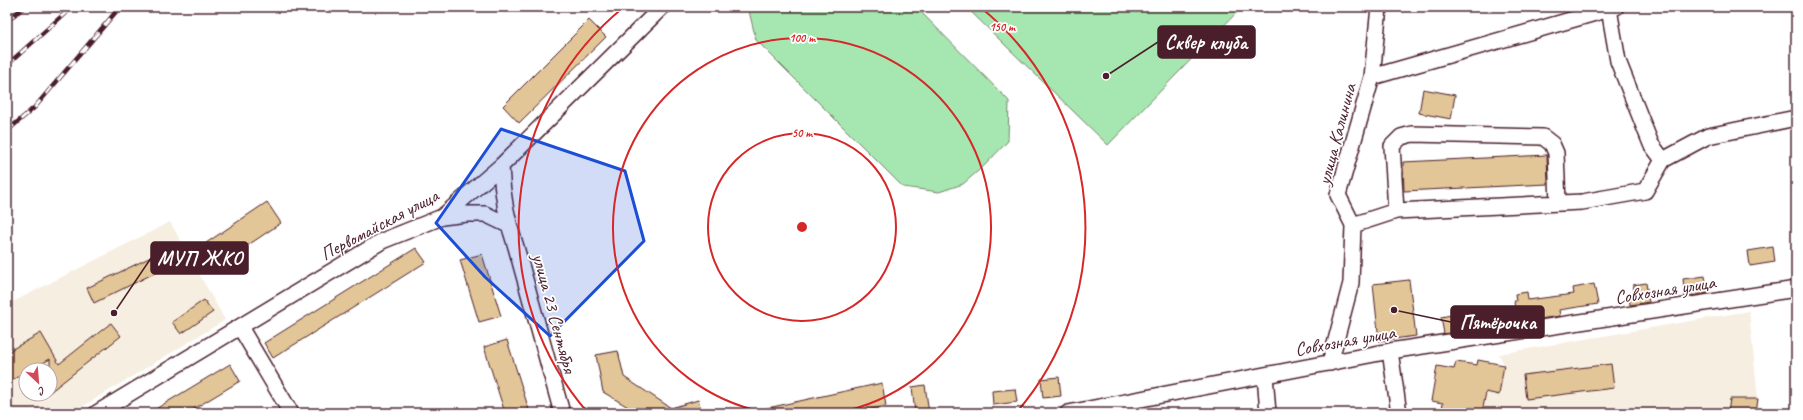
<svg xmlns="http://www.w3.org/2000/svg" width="1803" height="420" font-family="Caveat,sans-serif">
<rect width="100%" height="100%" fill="#fff"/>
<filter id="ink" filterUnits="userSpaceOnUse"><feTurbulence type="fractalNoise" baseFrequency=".025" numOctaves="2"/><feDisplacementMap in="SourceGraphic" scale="8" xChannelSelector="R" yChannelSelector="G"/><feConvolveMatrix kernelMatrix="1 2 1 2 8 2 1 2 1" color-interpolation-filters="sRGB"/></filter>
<g filter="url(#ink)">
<!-- built -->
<path fill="#f6eee0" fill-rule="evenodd" d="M170,222l55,98 -153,93h-65v-108zM26,370h24v24h-24z
M1749,311l9,88 -2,14h-274l4,-21 13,2 5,-29 -5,-11z"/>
<!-- green -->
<path fill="#a6e7b1" stroke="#78836e" d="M748,7h168l93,94 -1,40 -23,24 -22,19 -24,8 -36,-5 -147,-147z
M966,7h276l-134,138z"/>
<!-- building -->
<path fill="#e2c697" stroke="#4a1f2b" d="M589,20l17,17 -87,86 -16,-17z
M1423,89l32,6 -4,24 -32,-6z
M1547,155l1,29 -144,7 -1,-29z
M267,202l14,21 -61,41 -14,-21z
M176,245l7,14 -89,44 -7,-15z
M1773,247l2,15 -25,4 -2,-15z
M416,248l10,14 -153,96 -9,-15z
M482,254l19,62 -22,6 -19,-62z
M1705,276l3,17 -23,4 -2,-18z
M1409,280l7,56 -37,5 -6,-57z
M1646,283l3,19 -19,3 -1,-8 6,-1 -2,-11z
M1594,284l4,20 -39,6 1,6 -41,6 -1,-11h-3l-1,-10h2l-1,-7 12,-2 1,8 46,-6 -1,-6z
M204,300l9,12 -32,22 -9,-12z
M1456,314l2,17 -14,3 -3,-17z
M111,323l10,13 -71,56v-33l-20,11h-4v2l-19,11v-31l34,-19 18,31z
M507,340l23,73h-25l-21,-66z
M618,351l6,26 47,31 27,-8 4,13h-64l-35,-21 -7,-37z
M1478,360l26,5 -5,30 -13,-3 -4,21h-41l2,-10 -12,-2 6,-35 17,3 2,-7 21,3z
M230,364l10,17 -53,32h-38z
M1611,364l3,24 -88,11 -3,-24z
M1059,377l2,19 -18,2 -2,-19z
M882,383l4,23 -34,7h-88l-1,-4z
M925,385l4,28h-14l-3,-26z
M1015,389l2,13 -24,3 -1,-14z
M1730,399h28l-2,14h-28z"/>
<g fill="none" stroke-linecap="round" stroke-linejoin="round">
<defs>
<path id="minor" d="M1609,9l9,52 33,83 12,16
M1372,77l244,-70
M1663,160l45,-24 88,-18
M501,166c1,30 5,53 15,81l46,166
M1396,211l-4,-65 9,-9 11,-3 131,3 9,7 4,9 2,50
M442,217l25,-3h18l23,11
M1353,225l43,-14 186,-9 63,-11 18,-31
M240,327l51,86
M1390,351l9,62
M1330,363l21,-80 2,-58 -15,-30 34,-118 7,-70
M1265,375l3,38
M97,413l285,-172 60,-24 59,-51 161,-159
M1068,413l322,-62 406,-62"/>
</defs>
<!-- minor casing -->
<use href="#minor" stroke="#4a1f2b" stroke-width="18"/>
<!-- minor -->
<use href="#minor" stroke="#fff" stroke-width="15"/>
<defs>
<path id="rail" d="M7,21l17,-14
M7,65l65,-58
M7,131l28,-24 85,-100"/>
</defs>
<!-- rail casing -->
<use href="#rail" stroke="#4a1f2b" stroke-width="4.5"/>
<!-- rail -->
<use href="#rail" stroke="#fff" stroke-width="3" stroke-dasharray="9" stroke-linecap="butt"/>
</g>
</g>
<!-- marked area -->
<path fill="#1d4ed8" fill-opacity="0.2" stroke="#1d4ed8" stroke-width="3" stroke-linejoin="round" d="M501,129l124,42 19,70 -94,95 -65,-59 -49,-54z"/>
<!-- distance rings -->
<g fill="none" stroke="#d62828" stroke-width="2">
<circle cx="802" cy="227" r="94"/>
<path d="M768 413A189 189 0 1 1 836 413"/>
<path d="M588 413A283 283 0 0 1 624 7M980 7A283 283 0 0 1 1016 413"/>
</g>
<g text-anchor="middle" stroke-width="3.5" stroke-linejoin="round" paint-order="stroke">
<!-- street labels -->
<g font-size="19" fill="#4a1f2b" stroke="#fff">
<text transform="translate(1336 134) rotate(-75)" y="7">улица Калинина</text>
<text transform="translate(379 224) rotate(-28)" y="7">Первомайская улица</text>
<text transform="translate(1665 289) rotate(-9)" y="7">Совхозная улица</text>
<text transform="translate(555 313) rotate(75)" y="7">улица 23 Сентября</text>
<text transform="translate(1345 340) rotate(-10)" y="7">Совхозная улица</text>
</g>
</g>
<circle cx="802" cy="227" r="6" fill="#d62828" stroke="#fff" stroke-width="2"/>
<g font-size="12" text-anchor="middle" font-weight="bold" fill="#d62828" stroke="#fff" stroke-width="3.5" stroke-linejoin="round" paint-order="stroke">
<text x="1002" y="31">150 m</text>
<text x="802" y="42">100 m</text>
<text x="802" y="137">50 m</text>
</g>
<!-- callouts -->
<path fill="none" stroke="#4a1f2b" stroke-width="1.5" d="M1106 76L1158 42M114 313L151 258M1394 310L1451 322"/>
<g fill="#4a1f2b" stroke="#fff" stroke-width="1.5">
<circle cx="1106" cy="76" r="4"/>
<circle cx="114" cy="313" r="4"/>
<circle cx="1394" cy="310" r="4"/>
</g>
<g fill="#4a1f2b" stroke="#4a1f2b" stroke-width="1.5">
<rect x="1158" y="26" width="97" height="32" rx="4"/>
<rect x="151" y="242" width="97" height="32" rx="4"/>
<rect x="1451" y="306" width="93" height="32" rx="4"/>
</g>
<g font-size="20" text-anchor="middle" font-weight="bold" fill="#fff">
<text x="1206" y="49">Сквер клуба</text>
<text x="200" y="265">МУП ЖКО</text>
<text x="1498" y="329">Пятёрочка</text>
</g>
<!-- margin -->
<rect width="1803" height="420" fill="none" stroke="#fff" stroke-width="24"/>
<rect x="12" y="12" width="1779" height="396" fill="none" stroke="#4a1f2b" stroke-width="1.5" filter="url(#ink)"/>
<!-- north arrow -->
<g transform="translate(38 382) rotate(154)"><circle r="19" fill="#ffffff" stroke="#b7a5aa"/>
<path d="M0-3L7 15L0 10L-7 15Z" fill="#d1495b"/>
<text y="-6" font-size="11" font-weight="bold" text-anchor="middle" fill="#4a1f2b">С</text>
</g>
</svg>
